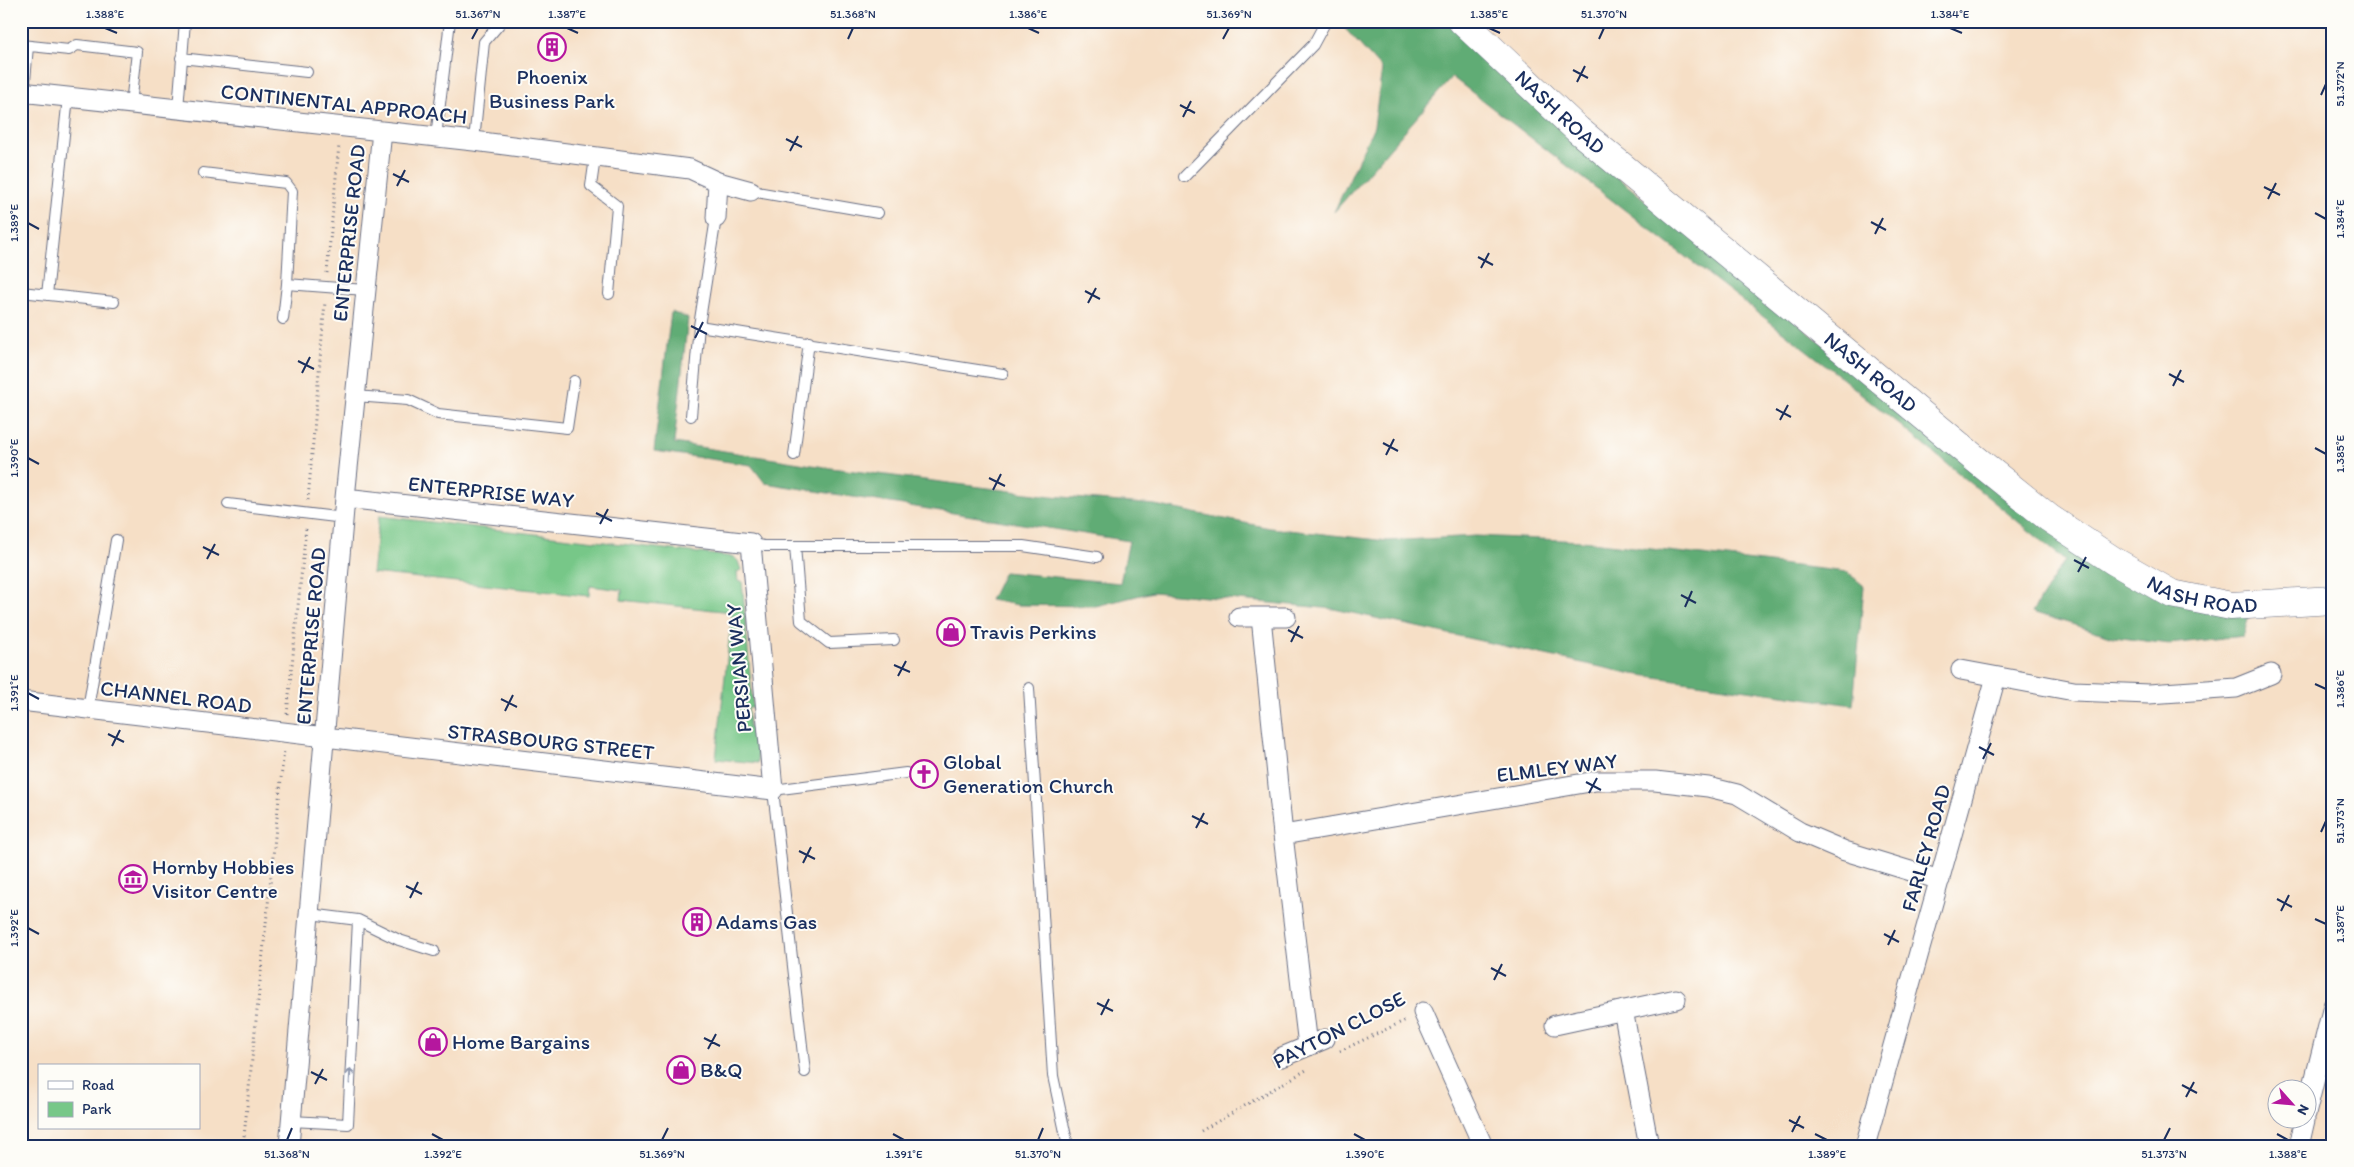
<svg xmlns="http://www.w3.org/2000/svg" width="2354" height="1167" font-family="Itim,sans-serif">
<rect width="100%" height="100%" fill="#fdfcf7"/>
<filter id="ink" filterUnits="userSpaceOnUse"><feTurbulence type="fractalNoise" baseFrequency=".02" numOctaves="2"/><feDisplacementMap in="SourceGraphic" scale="10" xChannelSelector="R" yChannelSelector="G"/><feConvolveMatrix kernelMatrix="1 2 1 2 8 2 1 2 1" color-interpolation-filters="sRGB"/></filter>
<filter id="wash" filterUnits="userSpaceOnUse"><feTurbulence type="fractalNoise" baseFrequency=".0096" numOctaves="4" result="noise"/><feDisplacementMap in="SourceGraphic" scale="20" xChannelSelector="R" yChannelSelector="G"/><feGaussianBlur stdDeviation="1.12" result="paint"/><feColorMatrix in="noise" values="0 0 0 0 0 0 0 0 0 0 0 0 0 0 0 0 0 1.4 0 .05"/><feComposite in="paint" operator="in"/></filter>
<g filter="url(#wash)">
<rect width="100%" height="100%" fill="#f6dfc6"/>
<!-- green -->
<path fill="#77c788" stroke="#497b73" d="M379,516l355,41 4,4 3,9 -4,2 1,9h4l11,127h-5l1,20h6l3,35 -42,-4 16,-147 -111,-12 1,-10 -32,-4 -1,10 -217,-23z"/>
<!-- forest -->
<path fill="#61ac74" stroke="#3e6e69" d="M1338,21h107l136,127 498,403 170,66 -6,19 -74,8 -55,-7 -82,-25 33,-52 -234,-191 -379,-292 -118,135 40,-86 8,-57z
M671,312l17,6 -14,125 157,25 220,28 104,9 115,23 117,13 89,-5 107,5 264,31 17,14 -11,119 -220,-31 -299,-65 -181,-17 -57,14 -78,-1 -28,-5 14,-28 116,11 9,-42 -364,-58 -14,-18 -97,-14z"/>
</g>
<g filter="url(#ink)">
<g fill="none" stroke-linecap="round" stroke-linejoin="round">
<defs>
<path id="lane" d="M21,45l48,5 8,-5 60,7 -6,52
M181,58l126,14
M24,93l4,-47
M178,109l7,-88
M436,137l14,-116
M474,141l10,-99 18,-21
M595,158l-4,28 26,20 -8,88
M203,173l83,10 6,8 -5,93 78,6
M1184,177l129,-132 13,-24
M751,191l127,22
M716,218l-17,108 304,48
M21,292l93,10
M47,295l21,-198
M283,319l4,-35
M355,396l53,4 30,14 129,14 7,-47
M691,416l8,-90
M794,455l15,-113
M228,504l116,14
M751,543l13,3h259l74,11
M795,546l6,75 28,22 65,-3
M1029,688l24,388 15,70
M88,709l28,-169
M310,914l48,6 41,20 35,11
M805,1072l-32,-282 133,-17
M291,1121l57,3 10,-204"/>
<path id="street" d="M21,92l453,49 216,28 28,13
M716,218l2,-36 33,9
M1239,617h47
M1261,617l22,218 25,211
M1961,670l113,21 75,3 87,-6 35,-14
M21,701l752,89 -22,-247 -406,-45
M1283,835l313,-54h59l53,6 29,7 63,38 45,19 95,29
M1623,1010l26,136
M1423,1012l60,134
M1555,1025l121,-26
M1282,1057l43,-18
M2306,1114l27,-108
M289,1146l56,-648 37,-367
M1865,1146l131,-469
M2299,1146l6,-26"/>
<g id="secondary">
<path id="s1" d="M1462,21l116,109 395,327 76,61 65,43 58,33 59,12 102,-6"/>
</g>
</defs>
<!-- lane casing -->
<use href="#lane" stroke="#686d82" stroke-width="12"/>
<!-- street casing -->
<use href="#street" stroke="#686d82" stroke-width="21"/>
<!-- secondary casing -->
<use href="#secondary" stroke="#686d82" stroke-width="29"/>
<!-- path -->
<path stroke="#686d82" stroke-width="3" stroke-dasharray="1 4" stroke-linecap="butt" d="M327,273l12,-128
M308,500l17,-198
M287,714l19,-186
M1340,1051l66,-31
M1201,1131l107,-62
M243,1146l41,-396"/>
<!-- lane -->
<use href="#lane" stroke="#fff" stroke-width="10"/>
<!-- street -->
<use href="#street" stroke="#fff" stroke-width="19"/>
<!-- secondary -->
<use href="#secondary" stroke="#fff" stroke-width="28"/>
</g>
<!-- one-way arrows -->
<defs><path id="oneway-shaft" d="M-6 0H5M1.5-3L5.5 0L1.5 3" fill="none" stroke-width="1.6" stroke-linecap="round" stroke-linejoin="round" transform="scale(1.25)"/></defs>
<use stroke="#8d97ae" href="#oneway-shaft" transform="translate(350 1076) rotate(-87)"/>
</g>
<!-- ticks -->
<path fill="none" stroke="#1b2f5e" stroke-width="2" d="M105,28l12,5M567,28l11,5M1028,28l11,5M1489,28l11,5M1950,28l12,5M472,39l6,-11M848,39l5,-11M1223,39l6,-11M1599,39l5,-11M1573,70l15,8M1577,82l8,-16M2321,95l5,-11M1180,105l15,8M1183,117l8,-16M786,139l16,8M790,151l8,-15M393,174l16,8M397,186l8,-16M2264,187l16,8M2268,199l8,-16M2315,213l11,6M1871,222l15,8M28,223l11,6M1875,234l8,-16M1478,257l15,8M1481,268l8,-15M1085,291l15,8M1088,303l8,-15M691,326l16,8M695,338l8,-16M298,361l16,8M302,373l8,-16M2169,374l15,8M2173,386l8,-16M1776,409l15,8M1780,420l8,-15M1383,443l15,8M2315,448l11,6M1386,455l8,-16M28,458l11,6M989,478l16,8M993,490l8,-16M596,513l16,8M600,524l8,-15M203,547l16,8M207,559l8,-15M2074,560l15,8M2078,572l8,-15M1681,595l15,8M1685,607l7,-16M1288,630l15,8M1291,642l8,-16M894,665l16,7M898,676l8,-15M2315,684l11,5M28,693l11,6M501,699l16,8M505,711l8,-16M108,734l16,8M112,746l8,-16M1979,747l15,8M1983,759l8,-16M1586,782l15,8M1589,793l8,-15M1192,816l16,8M1196,828l8,-15M2321,832l5,-11M799,851l16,8M803,863l8,-16M406,886l16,8M410,898l8,-16M2277,899l15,8M2281,911l8,-16M2315,919l11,5M28,928l11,6M1884,934l15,8M1888,945l7,-15M1491,968l15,8M1494,980l8,-16M1097,1003l16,8M1101,1015l8,-16M704,1038l16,8M708,1049l8,-15M311,1072l16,8M315,1084l8,-15M2182,1085l15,8M2186,1097l8,-15M1789,1120l15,8M1792,1132l8,-16M432,1134l11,6M893,1134l11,6M1354,1134l11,6M1815,1134l12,6M2277,1134l11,6M287,1140l5,-12M662,1140l6,-12M1038,1140l5,-12M2164,1140l6,-12"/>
<!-- icons -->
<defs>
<symbol id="building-ring" viewBox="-11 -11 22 22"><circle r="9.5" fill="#fdfcf7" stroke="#b5179e" stroke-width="1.5"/><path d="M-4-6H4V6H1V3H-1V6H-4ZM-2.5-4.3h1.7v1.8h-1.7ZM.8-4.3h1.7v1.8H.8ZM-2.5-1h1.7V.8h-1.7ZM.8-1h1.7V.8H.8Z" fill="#b5179e"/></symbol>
<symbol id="shop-ring" viewBox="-11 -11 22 22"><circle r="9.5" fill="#fdfcf7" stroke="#b5179e" stroke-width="1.5"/><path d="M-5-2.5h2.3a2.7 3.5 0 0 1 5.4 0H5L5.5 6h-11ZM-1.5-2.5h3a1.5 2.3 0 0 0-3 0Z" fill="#b5179e"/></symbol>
<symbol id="church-ring" viewBox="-11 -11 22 22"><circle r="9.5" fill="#fdfcf7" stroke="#b5179e" stroke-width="1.5"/><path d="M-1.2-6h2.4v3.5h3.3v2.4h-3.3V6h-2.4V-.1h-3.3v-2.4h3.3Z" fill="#b5179e"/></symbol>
<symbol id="museum-ring" viewBox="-11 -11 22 22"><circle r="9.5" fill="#fdfcf7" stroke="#b5179e" stroke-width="1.5"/><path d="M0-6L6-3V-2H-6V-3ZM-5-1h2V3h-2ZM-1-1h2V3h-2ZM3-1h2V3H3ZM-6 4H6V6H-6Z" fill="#b5179e"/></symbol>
</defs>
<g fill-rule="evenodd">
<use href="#building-ring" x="536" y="31" width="32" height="32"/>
<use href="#shop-ring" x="935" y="616" width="32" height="32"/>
<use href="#church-ring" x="908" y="758" width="32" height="32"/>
<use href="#museum-ring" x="117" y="863" width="32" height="32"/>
<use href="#building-ring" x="681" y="906" width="32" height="32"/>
<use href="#shop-ring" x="417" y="1026" width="32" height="32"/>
<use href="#shop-ring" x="665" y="1054" width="32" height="32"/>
</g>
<g text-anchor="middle" stroke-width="4" stroke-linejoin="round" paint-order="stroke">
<!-- poi labels -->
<g font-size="21" fill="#1b2f5e" stroke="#fdfcf7" text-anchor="start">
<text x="552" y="84" text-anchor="middle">Phoenix<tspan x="552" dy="24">Business Park</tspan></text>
<text x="970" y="639">Travis Perkins</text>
<text x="943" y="769">Global<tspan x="943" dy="24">Generation Church</tspan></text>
<text x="152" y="874">Hornby Hobbies<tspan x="152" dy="24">Visitor Centre</tspan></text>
<text x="716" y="929">Adams Gas</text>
<text x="452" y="1049">Home Bargains</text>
<text x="700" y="1077">B&amp;Q</text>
</g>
<!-- street labels -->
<g font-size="21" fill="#1b2f5e" stroke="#fdfcf7">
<text transform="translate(344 104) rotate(6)" y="7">CONTINENTAL APPROACH</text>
<text dy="7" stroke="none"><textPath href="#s1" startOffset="134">NASH ROAD</textPath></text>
<text transform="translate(349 233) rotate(-84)" y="7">ENTERPRISE ROAD</text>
<text dy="7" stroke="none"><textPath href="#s1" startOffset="539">NASH ROAD</textPath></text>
<text transform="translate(491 492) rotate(6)" y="7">ENTERPRISE WAY</text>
<text dy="7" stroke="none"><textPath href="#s1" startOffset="944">NASH ROAD</textPath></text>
<text transform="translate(311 636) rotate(-85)" y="7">ENTERPRISE ROAD</text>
<text transform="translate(739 668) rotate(-95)" y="7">PERSIAN WAY</text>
<text transform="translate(176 697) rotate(7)" y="7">CHANNEL ROAD</text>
<text transform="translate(551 742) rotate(6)" y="7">STRASBOURG STREET</text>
<text transform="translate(1557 768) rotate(-7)" y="7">ELMLEY WAY</text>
<text transform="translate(1926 848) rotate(-74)" y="7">FARLEY ROAD</text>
<text transform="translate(1339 1030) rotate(-27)" y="7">PAYTON CLOSE</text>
</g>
</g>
<!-- margin -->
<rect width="2354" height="1167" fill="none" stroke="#fdfcf7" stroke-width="55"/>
<!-- legend -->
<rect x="38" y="1064" width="162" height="65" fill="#fdfcf7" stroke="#a3aaba"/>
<rect x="48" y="1081" width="25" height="8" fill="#ffffff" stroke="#a3aaba"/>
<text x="82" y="1090" font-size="15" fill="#1b2f5e">Road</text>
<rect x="48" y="1102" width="25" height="15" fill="#77c788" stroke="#a3aaba"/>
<text x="82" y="1114" font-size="15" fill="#1b2f5e">Park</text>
<!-- north arrow -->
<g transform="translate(2292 1104) rotate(117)"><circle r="24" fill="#fdfcf7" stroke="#a3aaba"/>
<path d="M0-4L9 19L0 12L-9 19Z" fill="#b5179e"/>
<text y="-8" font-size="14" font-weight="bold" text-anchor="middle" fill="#1b2f5e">N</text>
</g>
<rect x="28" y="28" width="2298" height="1112" fill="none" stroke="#1b2f5e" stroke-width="2"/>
<g font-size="12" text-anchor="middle" fill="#1b2f5e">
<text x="105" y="18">1.388°E</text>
<text x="478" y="18">51.367°N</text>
<text x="567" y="18">1.387°E</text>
<text x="853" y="18">51.368°N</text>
<text x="1028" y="18">1.386°E</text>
<text x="1229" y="18">51.369°N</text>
<text x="1489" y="18">1.385°E</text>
<text x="1604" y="18">51.370°N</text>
<text x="1950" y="18">1.384°E</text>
<text transform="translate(2340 84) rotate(-90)" y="4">51.372°N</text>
<text transform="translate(2340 219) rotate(-90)" y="4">1.384°E</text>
<text transform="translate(14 223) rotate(-90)" y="4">1.389°E</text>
<text transform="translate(2340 454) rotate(-90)" y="4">1.385°E</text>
<text transform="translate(14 458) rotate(-90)" y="4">1.390°E</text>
<text transform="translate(2340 689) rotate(-90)" y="4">1.386°E</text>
<text transform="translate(14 693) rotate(-90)" y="4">1.391°E</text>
<text transform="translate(2340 821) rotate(-90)" y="4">51.373°N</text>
<text transform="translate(2340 924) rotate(-90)" y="4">1.387°E</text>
<text transform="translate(14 928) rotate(-90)" y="4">1.392°E</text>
<text x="287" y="1158">51.368°N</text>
<text x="443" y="1158">1.392°E</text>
<text x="662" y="1158">51.369°N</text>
<text x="904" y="1158">1.391°E</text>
<text x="1038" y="1158">51.370°N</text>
<text x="1365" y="1158">1.390°E</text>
<text x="1827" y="1158">1.389°E</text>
<text x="2164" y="1158">51.373°N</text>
<text x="2288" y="1158">1.388°E</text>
</g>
</svg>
